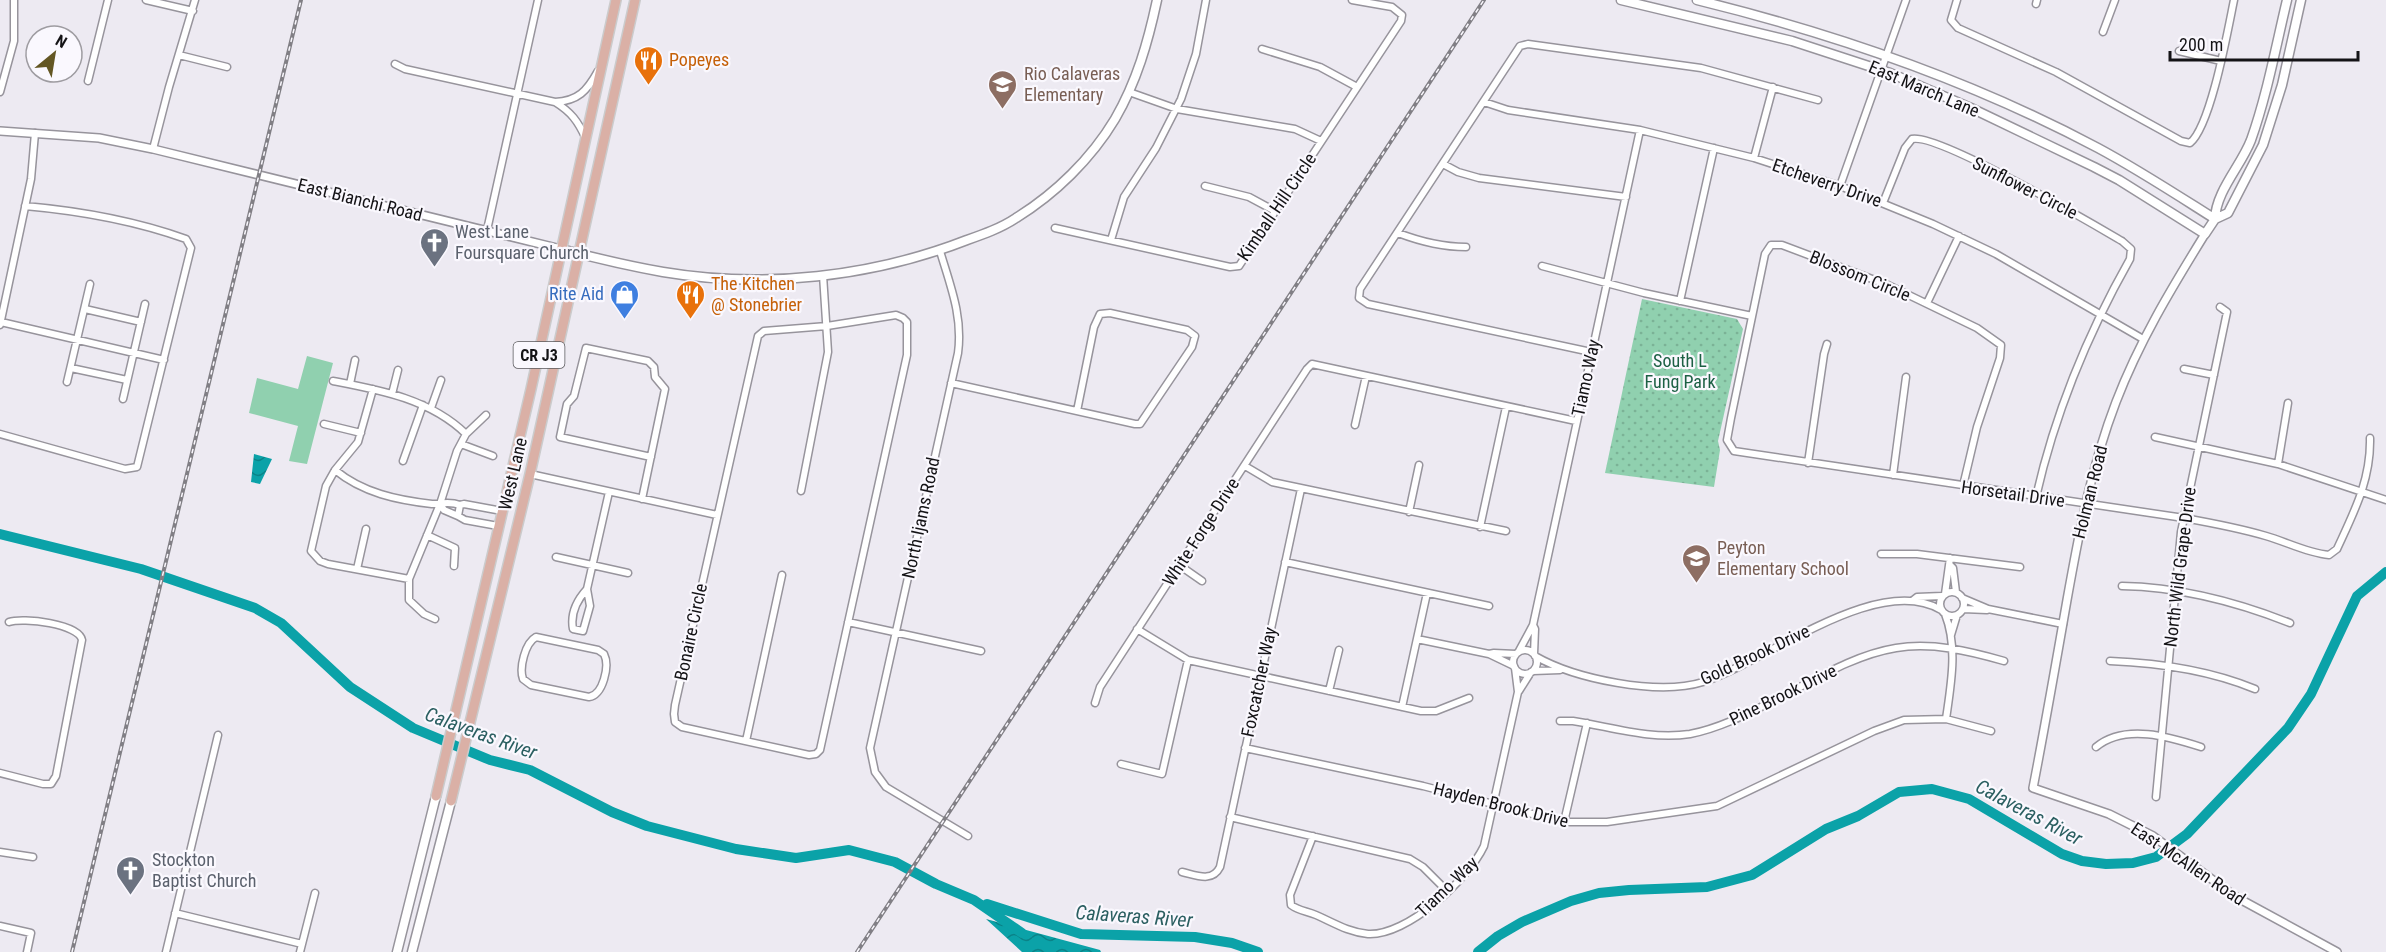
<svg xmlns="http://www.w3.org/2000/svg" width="2386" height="952" font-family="'Roboto Condensed',sans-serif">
<defs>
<pattern id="park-dots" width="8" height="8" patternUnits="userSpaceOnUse" patternTransform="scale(1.5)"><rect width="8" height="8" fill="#90d0af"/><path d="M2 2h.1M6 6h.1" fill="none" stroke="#7bb296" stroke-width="1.8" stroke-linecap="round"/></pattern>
<pattern id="water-waves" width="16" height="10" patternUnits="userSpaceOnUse" patternTransform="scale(1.5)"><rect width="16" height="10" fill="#0ba2a8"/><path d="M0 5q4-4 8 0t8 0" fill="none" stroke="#0a8388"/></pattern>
</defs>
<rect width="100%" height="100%" fill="#edeaf2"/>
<!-- grass -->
<path fill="#90d0af" d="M307,356l26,7 -26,101 -18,-3 9,-35 -49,-13 8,-35 41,11z"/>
<!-- park -->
<path fill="url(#park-dots)" d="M1642,299l95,20 6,10 -25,112 2,9 -6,37 -109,-14z"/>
<!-- water -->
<path fill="url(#water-waves)" d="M254,454l18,5 -12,25 -9,-2z
M986,919l114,31 1,2h-79z"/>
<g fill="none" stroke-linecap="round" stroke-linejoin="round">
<!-- river -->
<path stroke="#0ba2a8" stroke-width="10" d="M0,534l141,35 114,39 26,15 69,64 63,41 77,32 40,10 82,42 35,14 89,23 60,9 53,-8 46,12 41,22 38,16 48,33
M987,904l94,30 114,3 37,6 26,9
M1478,952l20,-16 24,-14 49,-21 28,-8 30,-3 78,-3 45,-12 74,-46 32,-13 41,-24 33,-3 37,10 93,55 20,7 24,3 27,-1 23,-6 31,-23 101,-106 23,-34 46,-98 29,-24"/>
<defs>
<path id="minor" d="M146,0l47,11
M1957,0l-6,20 7,8 98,44 125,69 9,2c21,-17 38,-114 44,-143
M2036,4l1,-4
M2103,32l12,-32
M1262,49l58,18 37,20
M2179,51l42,10
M179,55l48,12
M395,64l10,5 150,33
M88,81l20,-81
M0,92l14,-51v-41
M1129,92l48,17 118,20 26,12
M1484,102l24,8 132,20 114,28 86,28 93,38 63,30 147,85
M586,139c-8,-18 -15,-27 -31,-37 23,-1 32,-11 43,-31
M153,149l16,-62 26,-87
M1754,158l19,-71
M1443,164l15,8 21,6 147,19
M1205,186l44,11 26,14
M1840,186l66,-186
M1883,203l22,-55 7,-9c26,-6 179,84 210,102l9,8 -1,10c-43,76 -75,154 -94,238
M1055,228l175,39 9,-1 162,-245 1,-6 -10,-8 -40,-7
M487,230l51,-230
M1398,233c21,8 45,14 68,14
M1111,240l13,-43 32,-49 25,-49 15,-45 10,-54
M940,251c10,34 23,65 18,102l-88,395 5,24 11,15 82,49
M1542,266l102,27 108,23
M1680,301l34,-153
M1927,303l32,-67
M85,309l56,13
M896,315l7,3 4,4v33l-87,395 -4,4 -7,1 -127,-28 -7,-5 -1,-8 1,-9 83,-369 6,-5 63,-5z
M1,322l163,38
M0,325l31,-146 4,-46
M1591,352l-223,-48 -9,-6 1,-9 160,-243 8,-2 173,24 117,32
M71,368l56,12
M2184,369l30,6
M333,381c47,9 97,18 133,53
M67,382l23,-98
M951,383l184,41h5l52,-77 3,-11 -8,-6 -77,-17 -10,1 -6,13 -17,84
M350,384l5,-24
M373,389l-15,53 -23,28 -9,16 -15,65 9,10 8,3 81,15
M392,394l6,-24
M123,399l22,-95
M431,408l10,-28
M324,424l37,9
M1355,425l11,-49
M0,434l125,35 12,-2 54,-219 -5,-9c-53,-19 -105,-28 -161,-33
M2155,437l123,27 108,36
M461,444l32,12
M403,461l20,-56
M1808,463l16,-109 3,-10
M2278,464l10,-61
M1245,466l27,16 234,49
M335,470c28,23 62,30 97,34 10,0 17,-3 28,1
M530,474l187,41
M1893,475l13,-98
M1963,486l14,-59 23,-69 1,-13 -24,-17 -89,-43 -106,-40h-11l-6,9 -34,164 -4,22 7,11 450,67c28,5 55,10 82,18 21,6 41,17 63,19l8,-6c17,-37 34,-69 33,-111
M801,491l27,-139 -5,-77
M642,499l23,-110 -10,-12 -1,-10 -6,-6 -62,-13 -12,48 -7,8 -7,33 91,20
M440,504l4,6 14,6
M1409,512l10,-47
M498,526l-33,-6 -7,-4 2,-11 4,-1 38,7
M1480,527l26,-120
M427,535l28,13 -1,18
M1881,554h36l103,13
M556,557l72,16
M1285,562l204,44
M1179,565l23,16
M1950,565l3,3 3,24
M357,569l9,-40
M2122,586c57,1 115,16 168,37
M587,589c-10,11 -17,24 -14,40l10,2 7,-25 -3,-17 22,-97
M1940 604a12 12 0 1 1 24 0a12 12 0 1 1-24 0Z
M1945,594l5,-36
M1962,598l26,11 75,15
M1912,601l5,-4 25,-1
M1963,609l24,1
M1945,614c13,33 6,70 1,105
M435,619l-11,-5 -15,-14v-21l31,-75 17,-53 9,-17 20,-19
M848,622l133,29
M1137,629l51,31 233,51h15l33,-13
M1951,635l6,-20
M536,637l62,13 6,4c6,12 -1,41 -15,43l-58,-12 -8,-6c-4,-11 2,-36 13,-42z
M1417,639l72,15 25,12
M1513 662a12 12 0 1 1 24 0a12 12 0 1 1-24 0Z
M1519,651l14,-26
M1489,654l5,-1 22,1
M1534,654l1,-25 -2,-4 107,-495
M1535,656c40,23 123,40 168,26 63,-20 174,-110 238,-72
M2110,661c50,2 99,9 145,28
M1533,671l27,-1
M1329,691l10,-41
M1519,691l12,-19
M1095,703l5,-16 207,-318 5,-5 264,57
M1402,707l25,-114
M1560,721h13c39,6 77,19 117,13 30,-6 57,-20 85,-34 38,-19 78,-45 121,-52 36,-6 73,3 108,13
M746,741l36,-166
M2096,747c29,-24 74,-10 105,0
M1245,748l178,38 141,36h43l110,-16 157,-75 30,-11 42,-1 45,12
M1121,764l41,10 26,-114
M0,773l43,11h8l5,-8 26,-136c-3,-16 -59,-23 -73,-18
M2156,797l25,-265 46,-220 -7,-5
M1230,817l180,42 13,8 24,24
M1564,822l23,-99
M1313,836l-23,59 1,10c8,6 16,6 25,10 18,8 32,17 52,19 39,2 100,-54 116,-88l34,-154 -3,-24
M0,852l33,5
M1182,872c14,3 30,11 38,-5l81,-378
M175,913l127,31
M0,926l31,7 -4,19
M166,952l52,-217
M300,952l15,-59"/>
<path id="tertiary" d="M0,131l99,7 54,11 408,100
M2205,234c-34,55 -66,108 -89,168 -25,65 -37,131 -49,198 -11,63 -22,126 -34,188l76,26 44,22 83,61 101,55"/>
<path id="secondary" d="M1621,0l171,41 98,32 81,35 123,59 25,13 86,54 10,-15 13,-6 35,-68 19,-60 19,-85
M1697,0c139,34 275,81 401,148 41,22 79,47 117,71
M2215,219c1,-28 26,-53 36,-79 16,-45 25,-94 36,-140
M561,249c34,9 68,17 102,23 101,17 209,5 304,-32 17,-6 34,-12 49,-22 39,-24 75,-59 99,-99 22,-38 33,-77 42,-119
M397,952l39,-156
M412,952l39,-151"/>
<path id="primary" d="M436,796l95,-407 85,-389
M451,801l79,-327 105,-474"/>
</defs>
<!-- minor casing -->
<use href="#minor" stroke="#97949c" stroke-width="9"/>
<!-- tertiary casing -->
<use href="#tertiary" stroke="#97949c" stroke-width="10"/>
<!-- secondary casing -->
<use href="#secondary" stroke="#97949c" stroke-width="11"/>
<!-- primary casing -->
<use href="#primary" stroke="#cbcbcc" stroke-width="12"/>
<!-- minor -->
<use href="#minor" stroke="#fff" stroke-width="6"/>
<!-- tertiary -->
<use href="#tertiary" stroke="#fff" stroke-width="7"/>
<!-- secondary -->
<use href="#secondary" stroke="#fff" stroke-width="8"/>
<!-- primary -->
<use href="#primary" stroke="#dab0a6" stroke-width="9"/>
<defs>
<path id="rail" d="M72,952l229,-952
M857,952l627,-952"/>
</defs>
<!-- rail casing -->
<use href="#rail" stroke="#817f85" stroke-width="4"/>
<!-- rail -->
<use href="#rail" stroke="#faf8fe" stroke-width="1.5" stroke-dasharray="4.5" stroke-linecap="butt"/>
</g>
<!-- icons -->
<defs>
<symbol id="restaurant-pin" viewBox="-11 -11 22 30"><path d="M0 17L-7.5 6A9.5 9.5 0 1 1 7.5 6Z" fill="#e8710a" stroke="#faf8fe"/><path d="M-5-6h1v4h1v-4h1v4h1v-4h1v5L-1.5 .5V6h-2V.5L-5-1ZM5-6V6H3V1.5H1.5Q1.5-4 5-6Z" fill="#fff"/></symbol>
<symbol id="school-pin" viewBox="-11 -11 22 30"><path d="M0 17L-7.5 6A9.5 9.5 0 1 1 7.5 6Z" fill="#8d6e63" stroke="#faf8fe"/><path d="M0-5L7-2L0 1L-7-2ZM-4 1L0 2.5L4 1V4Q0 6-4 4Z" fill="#fff"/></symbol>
<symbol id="church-pin" viewBox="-11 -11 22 30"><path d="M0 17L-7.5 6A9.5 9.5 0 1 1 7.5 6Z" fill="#6b7280" stroke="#faf8fe"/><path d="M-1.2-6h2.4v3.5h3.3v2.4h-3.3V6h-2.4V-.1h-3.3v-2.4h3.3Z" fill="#fff"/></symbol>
<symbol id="shop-pin" viewBox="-11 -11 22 30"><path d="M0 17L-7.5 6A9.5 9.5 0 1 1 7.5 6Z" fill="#3f7fe0" stroke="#faf8fe"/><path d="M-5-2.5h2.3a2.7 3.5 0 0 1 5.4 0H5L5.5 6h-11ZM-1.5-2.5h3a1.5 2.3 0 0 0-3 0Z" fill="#fff"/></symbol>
</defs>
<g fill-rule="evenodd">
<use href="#restaurant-pin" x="632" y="44" width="33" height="45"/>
<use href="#school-pin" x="986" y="68" width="33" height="45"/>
<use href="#church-pin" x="418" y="226" width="33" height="45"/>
<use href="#shop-pin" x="608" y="278" width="33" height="45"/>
<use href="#restaurant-pin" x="674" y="278" width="33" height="45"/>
<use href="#school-pin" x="1680" y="542" width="33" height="45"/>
<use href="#church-pin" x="114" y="854" width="33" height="45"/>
</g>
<g text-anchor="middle" stroke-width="4.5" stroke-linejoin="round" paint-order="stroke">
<!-- shield labels -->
<rect fill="#faf8fe" stroke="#59585c" stroke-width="1.5" x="513.5" y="342" width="51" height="26" rx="4.5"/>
<g font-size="16" font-weight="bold" fill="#141316">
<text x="539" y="361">CR J3</text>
</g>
<!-- food labels -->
<g font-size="18" fill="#c56008" stroke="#faf8fe" text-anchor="start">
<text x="669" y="66">Popeyes</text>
<text x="711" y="290">The Kitchen<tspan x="711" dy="21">@ Stonebrier</tspan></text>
</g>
<!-- education labels -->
<g font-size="18" fill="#785e54" stroke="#faf8fe" text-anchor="start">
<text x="1024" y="80">Rio Calaveras<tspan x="1024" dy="21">Elementary</tspan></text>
<text x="1717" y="554">Peyton<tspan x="1717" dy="21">Elementary School</tspan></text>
</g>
<!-- street labels -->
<g font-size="18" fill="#141316" stroke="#faf8fe">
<text transform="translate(1924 89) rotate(23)" y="6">East March Lane</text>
<text transform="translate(1827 183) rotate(19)" y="6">Etcheverry Drive</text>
<text transform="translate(2025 188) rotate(27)" y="6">Sunflower Circle</text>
<text transform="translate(360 200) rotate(14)" y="6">East Bianchi Road</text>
<text transform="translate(1277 207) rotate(-56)" y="6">Kimball Hill Circle</text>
<text transform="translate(1860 276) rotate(22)" y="6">Blossom Circle</text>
<text transform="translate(1586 378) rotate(-78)" y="6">Tiamo Way</text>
<text transform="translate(513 474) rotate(-77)" y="6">West Lane</text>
<text transform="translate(2090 492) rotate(-76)" y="6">Holman Road</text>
<text transform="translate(2013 494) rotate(8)" y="6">Horsetail Drive</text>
<text transform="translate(921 518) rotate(-78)" y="6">North Ijams Road</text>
<text transform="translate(1201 532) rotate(-57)" y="6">White Forge Drive</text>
<text transform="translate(2180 567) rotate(-83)" y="6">North Wild Grape Drive</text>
<text transform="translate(691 632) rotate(-78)" y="6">Bonaire Circle</text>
<text transform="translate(1755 655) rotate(-25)" y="6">Gold Brook Drive</text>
<text transform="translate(1259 682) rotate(-78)" y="6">Foxcatcher Way</text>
<text transform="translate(1783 695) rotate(-26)" y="6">Pine Brook Drive</text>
<text transform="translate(1501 805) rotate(14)" y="6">Hayden Brook Drive</text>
<text transform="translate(2188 864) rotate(34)" y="6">East McAllen Road</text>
<text transform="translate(1447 887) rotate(-44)" y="6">Tiamo Way</text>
</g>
<!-- worship labels -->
<g font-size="18" fill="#5b616d" stroke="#faf8fe" text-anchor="start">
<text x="455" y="238">West Lane<tspan x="455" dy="21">Foursquare Church</tspan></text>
<text x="152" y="866">Stockton<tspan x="152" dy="21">Baptist Church</tspan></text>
</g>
<!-- shop labels -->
<g font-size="18" fill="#366cbe" stroke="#faf8fe" text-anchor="end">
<text x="604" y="300">Rite Aid</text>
</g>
<!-- park labels -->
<g font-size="18" fill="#1c6044" stroke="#faf8fe">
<text x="1680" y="367">South L<tspan x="1680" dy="21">Fung Park</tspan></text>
</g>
<!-- water labels -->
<g font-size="20" font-style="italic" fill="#2b5f61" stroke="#faf8fe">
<text transform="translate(481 733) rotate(20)" y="7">Calaveras River</text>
<text transform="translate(2029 812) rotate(28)" y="7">Calaveras River</text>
<text transform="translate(1134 916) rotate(4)" y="7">Calaveras River</text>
</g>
</g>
<!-- north arrow -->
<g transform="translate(54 54) rotate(30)"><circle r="28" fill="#faf8fe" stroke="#9e9ca1" stroke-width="1.5"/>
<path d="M0-4.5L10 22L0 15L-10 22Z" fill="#635623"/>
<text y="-9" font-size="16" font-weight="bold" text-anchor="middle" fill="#141316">N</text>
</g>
<!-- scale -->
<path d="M2170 51v9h188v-9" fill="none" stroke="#141316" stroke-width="3"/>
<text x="2179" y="51" font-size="18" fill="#141316" stroke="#faf8fe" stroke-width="4.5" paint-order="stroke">200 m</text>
</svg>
